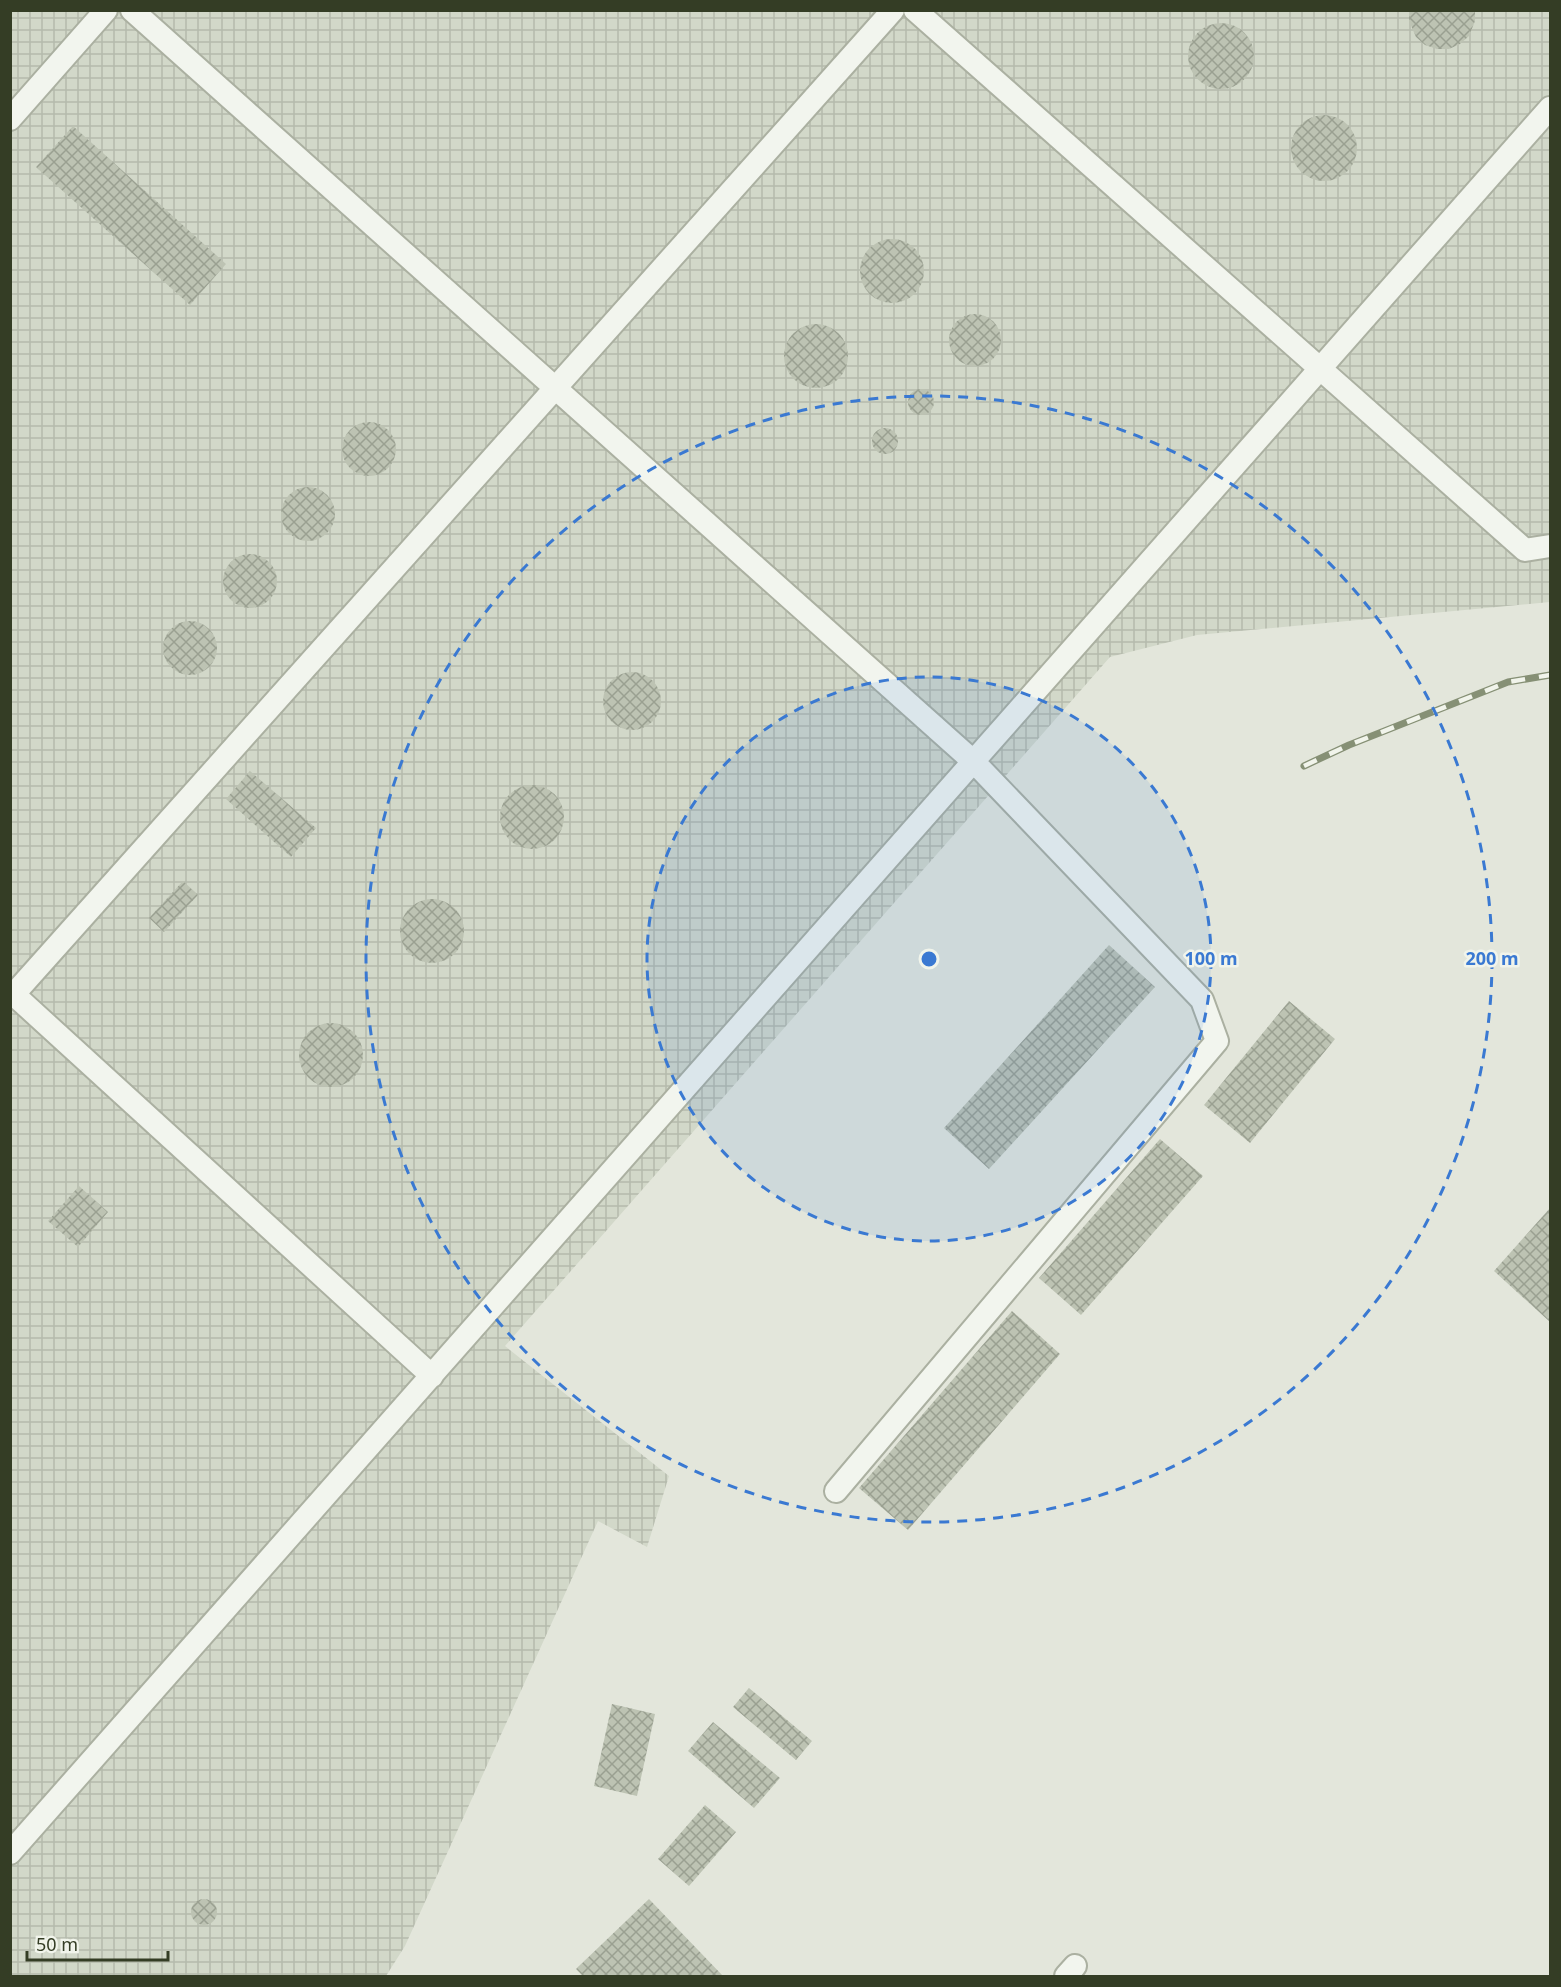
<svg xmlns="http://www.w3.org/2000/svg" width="1561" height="1987" font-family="'Noto Sans',sans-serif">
<defs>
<pattern id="industrial-grid" width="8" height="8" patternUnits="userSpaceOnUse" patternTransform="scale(1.5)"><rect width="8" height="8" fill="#d2d8c9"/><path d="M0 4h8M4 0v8" fill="none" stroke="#b5baac"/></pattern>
<pattern id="building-cross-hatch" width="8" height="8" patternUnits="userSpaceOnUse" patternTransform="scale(1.5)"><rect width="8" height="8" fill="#bdc3b3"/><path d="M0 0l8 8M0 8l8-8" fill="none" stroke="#9aa091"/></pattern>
</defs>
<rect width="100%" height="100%" fill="#e3e6db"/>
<!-- industrial -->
<path fill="url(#industrial-grid)" d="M11,11h1539v591l-353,33 -87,22 -605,689 164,130 -22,71 -49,-26 -193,425 -19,30h-375z"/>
<!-- building -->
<path fill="url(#building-cross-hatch)" d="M1409,10h66v11l-6,15 -9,8 -11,5h-12l-12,-4 -9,-8 -7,-16z
M1188 56a33 33 0 1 1 66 0a33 33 0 1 1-66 0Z
M1291 148a33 33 0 1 1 66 0a33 33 0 1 1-66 0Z
M73,126l153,138 -36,41 -154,-138z
M860 271a32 32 0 1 1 64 0a32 32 0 1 1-64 0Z
M949 340a26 26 0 1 1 52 0a26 26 0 1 1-52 0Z
M784 356a32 32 0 1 1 64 0a32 32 0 1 1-64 0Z
M908 402a13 13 0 1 1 26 0a13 13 0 1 1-26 0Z
M342 449a27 27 0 1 1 54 0a27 27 0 1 1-54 0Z
M872 441a13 13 0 1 1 26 0a13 13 0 1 1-26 0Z
M281 514a27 27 0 1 1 54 0a27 27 0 1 1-54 0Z
M223 581a27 27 0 1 1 54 0a27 27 0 1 1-54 0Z
M163 648a27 27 0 1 1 54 0a27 27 0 1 1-54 0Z
M603 701a29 29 0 1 1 58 0a29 29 0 1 1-58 0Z
M250,771l66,57 -25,29 -65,-58z
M500 817a32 32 0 1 1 64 0a32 32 0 1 1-64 0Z
M183,881l15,14 -34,37 -15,-14z
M400 931a32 32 0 1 1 64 0a32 32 0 1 1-64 0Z
M1109,945l46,42 -166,182 -45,-41z
M1289,1001l46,38 -85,104 -46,-38z
M299 1055a32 32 0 1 1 64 0a32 32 0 1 1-64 0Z
M1160,1139l43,37 -122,139 -42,-37z
M79,1186l29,26 -30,35 -30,-26z
M1550,1208l-1,59 1,55 -56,-51z
M1012,1311l48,43 -152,176 -49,-42z
M749,1688l63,53 -16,19 -63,-53z
M612,1704l43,10 -18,82 -43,-10z
M713,1722l67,56 -26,30 -66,-57z
M705,1805l31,27 -47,54 -31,-27z
M191 1912a13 13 0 1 1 26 0a13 13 0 1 1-26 0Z
M649,1899l74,77h-140l-7,-7z"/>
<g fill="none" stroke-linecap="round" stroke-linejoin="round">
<defs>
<path id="minor" d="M132,10l842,752 228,238 15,41 -381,450
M915,10l610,540 25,-4
M10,119l96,-109
M10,991l422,385
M14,994l879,-984
M10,1853l1540,-1745
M1066,1976l9,-10"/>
</defs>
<!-- minor casing -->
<use href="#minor" stroke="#abb0a1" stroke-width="26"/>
<!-- minor -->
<use href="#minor" stroke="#f2f5ee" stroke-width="22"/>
<defs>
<path id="rail" d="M1304,766l45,-21 159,-63 42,-7"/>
</defs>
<!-- rail casing -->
<use href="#rail" stroke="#869075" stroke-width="7"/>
<!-- rail -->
<use href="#rail" stroke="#f1f4eb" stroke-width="4.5" stroke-dasharray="14" stroke-linecap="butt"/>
</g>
<!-- distance rings -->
<circle cx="929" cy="959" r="282" fill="#3a79d2" fill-opacity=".12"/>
<g fill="none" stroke="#3a79d2" stroke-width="3" stroke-dasharray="10 8">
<circle cx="929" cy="959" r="282"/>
<circle cx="929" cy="959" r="563"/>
</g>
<circle cx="929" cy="959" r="9" fill="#3a79d2" stroke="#f1f4eb" stroke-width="3"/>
<g font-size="18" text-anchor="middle" font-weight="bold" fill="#3a79d2" stroke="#f1f4eb" stroke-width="5" stroke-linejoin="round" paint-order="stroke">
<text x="1211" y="965">100 m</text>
<text x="1492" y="965">200 m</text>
</g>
<!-- border -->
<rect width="1561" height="1987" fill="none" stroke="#343d25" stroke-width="24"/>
<!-- scale -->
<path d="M27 1951v9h141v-9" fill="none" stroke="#343d25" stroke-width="3"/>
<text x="36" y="1951" font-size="18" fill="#343d25" stroke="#f1f4eb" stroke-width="4.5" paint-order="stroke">50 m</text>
</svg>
